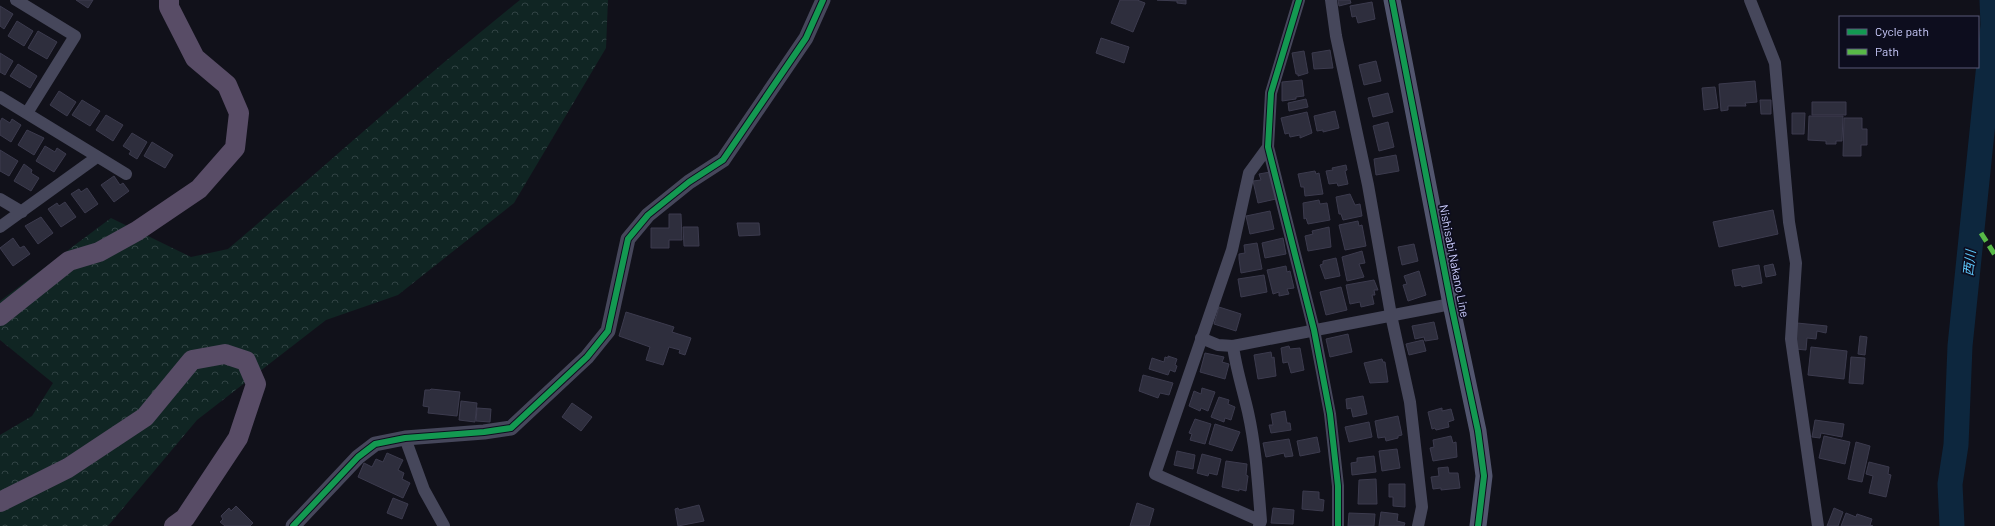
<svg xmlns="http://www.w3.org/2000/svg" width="1995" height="526" font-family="Barlow,'Noto Sans JP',sans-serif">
<defs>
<pattern id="forest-crowns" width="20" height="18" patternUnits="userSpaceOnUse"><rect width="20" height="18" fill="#102523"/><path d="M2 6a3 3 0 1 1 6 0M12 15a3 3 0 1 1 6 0" fill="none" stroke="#314344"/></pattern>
</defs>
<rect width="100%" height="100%" fill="#11111a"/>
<!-- forest -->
<path fill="url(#forest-crowns)" d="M520,0h88l-2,48 -92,155 -116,92 -72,25 -129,100 -89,106h-108v-91l32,-19 21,-33 -53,-43v-39l111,-83 80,39 37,-8c97,-83 192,-169 292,-249z"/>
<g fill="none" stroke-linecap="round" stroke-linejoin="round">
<!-- river -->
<path stroke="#0d273e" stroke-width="25" d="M1952,526l-2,-42 6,-39 4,-99 33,-321 -1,-25"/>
</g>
<!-- building -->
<path fill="#2e2e3d" stroke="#3c3b4e" d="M76,0h17l-5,8z
M1120,0h17l8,3 -12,29 -22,-9z
M1157,0h29v4l-9,-1v-2z
M1338,0h12l1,3 -12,3z
M1372,2l3,17 -17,4 -2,-7 -4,1 -2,-11z
M0,6l13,8 -9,15 -4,-3z
M17,21l16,10 -9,15 -16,-10z
M38,31l19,11 -10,17 -19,-11z
M1101,38l28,9 -5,16 -28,-10z
M1330,50l3,18 -19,1 -2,-16z
M1304,51l4,22 -10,3v-2h-2l-4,-21z
M0,53l13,8 -8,14 -5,-3z
M1376,61l5,20 -17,4 -5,-20z
M18,64l19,12 -7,12 -20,-12z
M1302,80l2,16 -8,1v2l-14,2v-19z
M1755,81l2,21 -12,1 1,3h-18v4l-7,1 -2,-27z
M1715,87l3,21 -14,2 -2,-22z
M59,91l17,11 -9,14 -17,-11z
M1388,93l5,19 -20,5 -5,-19z
M1306,99l2,8 -19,4 -1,-8z
M82,100l18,11 -10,15 -18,-11z
M1760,100h11v14h-10z
M1812,102h34v13h-34z
M1335,111l4,17 -16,4v-2l-6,1 -3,-15z
M1307,112l5,21 -12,5v-3l-10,2 -1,-4 -4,1 -4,-16z
M1792,113h13l-1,21h-12z
M106,115l17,10 -10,16 -17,-11z
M1809,116h34l-1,25h-6v3h-10v-3l-18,-1z
M2,118l8,5 2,-4 9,6 -10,17 -11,-7v-13z
M1844,118h18v11h5v16h-6v11h-18z
M1388,122l6,25 -15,4 -6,-25z
M27,130l17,8 -10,17 -16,-10z
M132,133l15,9 -10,17 -8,-5 2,-3 -8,-5z
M152,142l21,13 -8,13 -21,-12z
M45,146l10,6 2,-4 9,6 -12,18 -18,-11z
M0,150l18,11 -9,15 -9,-5z
M1396,155l3,16 -23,4 -2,-16z
M24,164l8,6 -1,3 8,5 -8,13 -17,-10z
M1346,165l1,5 -2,1 3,13 -10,2 -1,-3 -8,1 -3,-13 7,-1 -1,-2z
M1315,171l1,3 3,-1 4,21 -18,2 -1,-9h-3l-3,-13z
M1270,172l6,27 -18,4 -5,-22 8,-1 -2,-6z
M114,176l6,9 3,-2 6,8 -15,11 -13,-17z
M87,188l11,16 -13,9 -14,-19 8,-5 2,3z
M1350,194l5,11 5,-1 2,12 -19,4 -2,-6h-2l-3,-17z
M1319,200l1,4 7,-1 3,17 -22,4 -2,-6 -2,1 -1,-16z
M65,202l11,15 -15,10 -13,-18 9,-6 2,3z
M1773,210l5,24 -59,13 -6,-25z
M1270,211l4,18 -24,5 -4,-18z
M669,214h12l1,26h-13v8h-18v-20h18z
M41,217l12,16 -15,11 -13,-18z
M1358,221l1,5 3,-1 4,21 -21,4 -6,-25z
M737,223h22l1,12 -21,1z
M683,227h15l1,19h-15z
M1329,227l2,20 -23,4 -3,-15 8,-2 -1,-3z
M13,238l7,10 4,-2 6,8 -17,12 -13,-18z
M1283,238l3,16 -21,4 -3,-15z
M1257,243l5,26 -21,4 -2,-14v-5l6,-1 -1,-8z
M1414,244l4,17 -16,4 -4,-18z
M1362,251l3,12 -6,1 5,13 -17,4 -5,-24z
M1336,258l4,18 -15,3 -5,-14 3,-1v-3z
M1773,264l3,11 -10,2 -2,-11z
M1759,265l3,18 -20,4 -1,-2 -6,1 -3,-16z
M1286,266l1,6 3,-1 4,17 -7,1 2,5 -10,2v-4l-6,2 -6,-24z
M1419,271l7,24 -18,6 -5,-16 4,-1 -3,-8z
M1264,275l3,17 -26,5 -3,-18z
M1374,280l4,10h-4l1,5h-3l2,9 -13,3 -1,-5 -10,2 -4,-19z
M1341,287l6,23 -21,5 -6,-23z
M1219,307l22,7 -5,17 -22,-7z
M626,312l48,15 -2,5 19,6 -6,17 -6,-2 1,-3 -11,-3 -6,18 -17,-5 4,-13 -31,-11z
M1434,322l4,17 -13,2 -1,-4 -9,2 -3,-13z
M1797,323l30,3 -1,7 -9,-2 -1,8 -9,-1 -1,12 -11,-1z
M1348,334l4,18 -22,5 -4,-18z
M1860,336l7,1 -2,18 -7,-1z
M1423,340l3,11 -17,4 -3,-11z
M1289,346l1,3 10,-1 4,22 -13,3 -3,-11 -5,1 -2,-15z
M1811,347l36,4 -3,28 -36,-4z
M1271,352l1,6 2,-1 2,19 -18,3 -4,-24z
M1205,353l19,4 -2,5 7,2 -4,15 -25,-7z
M1168,356l9,3 -2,6 2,1 -2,6 -5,-2 -2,5 -19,-6 3,-11 12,4 1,-5 3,1z
M1851,357l14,1 -2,26 -14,-1z
M1382,359l1,3h2l3,20 -18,1 -6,-20z
M1143,375l30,8 -4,12 -9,-2 -2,5 -19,-7z
M1202,388l13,4 -7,19 -7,-3 -1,3 -11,-5 5,-15 7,3z
M431,389l29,3 -3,24 -29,-3 1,-6 -6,-1 2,-16h5z
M1363,396l4,18 -14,3 -2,-9 -4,1 -1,-10z
M1219,397l10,3 -1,4 7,3 -4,13 -6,-2 -1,4 -13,-5z
M461,401l16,2 -2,19 -16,-2z
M572,403l20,14 -11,14 -19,-14z
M477,408l14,1 -1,13 -14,-1z
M1442,408v3l9,-2 3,11 -6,2 1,5 -13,3 -1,-2 -3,1 -4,-17z
M1285,411l2,12h3l1,7 -20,3 -2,-8h4l-2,-11z
M1398,416l4,19 -4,1v2l-12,3 -1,-4 -7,1 -3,-17z
M1195,419l16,5 -6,20 -15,-4 2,-6 -3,-1z
M1815,420l29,4 -2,13 -21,-4 -1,5 -8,-1z
M1369,422l3,15 -23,5 -4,-15z
M1215,424l25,8 -8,19 -23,-7z
M1451,436l2,7 3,-1 1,15 -24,4 -3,-13 4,-1 -1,-7z
M1824,436l26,6 -5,22 -26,-6z
M1317,437l3,15 -20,4 -3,-15z
M1289,439l4,17 -8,1 -1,-4 -18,4 -3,-14z
M1856,442l14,4 -8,36 -14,-3z
M1397,449l3,19 -18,3 -3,-20z
M1177,451l18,4 -2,14 -19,-4z
M387,453l16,7 -5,10 6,3 -2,6 8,4 -7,15 -45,-21 6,-14 8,4 4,-8 7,3z
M1202,454l19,5 -4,16 -8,-2 -1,3 -11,-3z
M1374,456l2,16 -24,3 -1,-12 6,-1v-4z
M1226,461l21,3 -1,11 2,1 -2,15 -7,-2v2l-17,-4z
M1869,462l20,5 -1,7 3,1 -5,22 -17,-4 4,-17 -7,-2z
M1448,467l1,6h9l2,15 -19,2v-2l-8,1 -2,-12 8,-1 -1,-8z
M1376,479l1,25h-19l1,-24z
M1389,484h16v23l-12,-1v-9h-4z
M1303,491l16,1v7l5,1 -1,11 -21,-2z
M393,498l15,6 -6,15 -15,-6z
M1137,503l17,6 -5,17h-19z
M699,505l5,16 -26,5 -3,-17 3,-1 1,2z
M236,506l17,17 -3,3h-25l-5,-4 3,-3 -2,-3 8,-8 2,3z
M1273,508l21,2 -1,14 -22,-1z
M1834,508l9,4 -5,14h-11z
M1381,512l17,2 -1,7 8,2 -1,3h-25z
M1349,513l26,1 -1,12h-26z
M1846,513l10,4 1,-3 15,5 -2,6 3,1h-32z"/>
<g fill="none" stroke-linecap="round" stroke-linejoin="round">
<!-- minor -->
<path stroke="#46475b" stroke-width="12" d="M16,0l59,36 -48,77
M1299,0l-28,93 -3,54 46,183 16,84 8,72v40
M1331,0l5,36 32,149 23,130 19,87 12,105 -4,19
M1750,0l25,63 14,159 7,41 -5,76 27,187
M0,97l126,77
M0,199l22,13
M0,227l97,-70
M1201,338l17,7 15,1 218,-42
M1233,346c3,23 10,44 15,66 8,36 10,72 13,109l-2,5
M405,438l19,52 20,36
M1261,521l-106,-47 77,-224 17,-77 19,-26"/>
<!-- tertiary -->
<path stroke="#46475b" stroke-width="15" d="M293,526l65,-69 17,-13 30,-6 79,-6 27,-4 76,-71 21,-26 20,-92 20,-24 41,-33 34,-22 83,-122 17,-38"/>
<!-- secondary -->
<path stroke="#52556e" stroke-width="17" d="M1392,0l59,304 27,127 6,45 -6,50"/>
<!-- trunk -->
<path stroke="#584c66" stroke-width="20" d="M0,316l69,-55 30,-9 38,-21 62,-42 36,-41 4,-35 -12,-28 -32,-27 -26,-51v-7
M0,502l68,-34 77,-51 47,-57 33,-6 21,7 10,23 -18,54 -53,80 -11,8"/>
<!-- quiet -->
<path stroke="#58b947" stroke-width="5" stroke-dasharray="10 5" stroke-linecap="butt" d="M1981,233l14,22"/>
<defs>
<path id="cycleway" d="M1299,0l-28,93 -3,54 46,183 16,84 8,72v40
M1392,0l59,304 27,127 6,45 -6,50
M293,526l65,-69 17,-13 30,-6 79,-6 27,-4 76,-71 21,-26 20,-92 20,-24 41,-33 34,-22 83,-122 17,-38"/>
</defs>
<!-- cycleway casing -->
<use href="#cycleway" stroke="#0d0d1e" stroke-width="8"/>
<!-- cycleway -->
<use href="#cycleway" stroke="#139951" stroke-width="6"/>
</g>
<g text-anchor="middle" stroke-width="3.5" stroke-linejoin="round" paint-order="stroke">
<!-- street labels -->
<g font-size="12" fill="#cbccfd" stroke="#0d0d1e">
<text transform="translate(1454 261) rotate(79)" y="4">Nishisabi Nakano Line</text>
</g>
<!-- water labels -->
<g font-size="13" font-style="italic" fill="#5dc6fa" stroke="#0d0d1e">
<text transform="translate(1969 263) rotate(-84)" y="5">西川</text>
</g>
</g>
<!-- legend -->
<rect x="1839" y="16" width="140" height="52" fill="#0d0d1e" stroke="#595977"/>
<rect x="1847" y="29" width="20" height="6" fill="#139951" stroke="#595977"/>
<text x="1875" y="36" font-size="12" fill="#cbccfd">Cycle path</text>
<rect x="1847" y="49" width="20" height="6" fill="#58b947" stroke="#595977"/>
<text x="1875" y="56" font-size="12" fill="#cbccfd">Path</text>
</svg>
